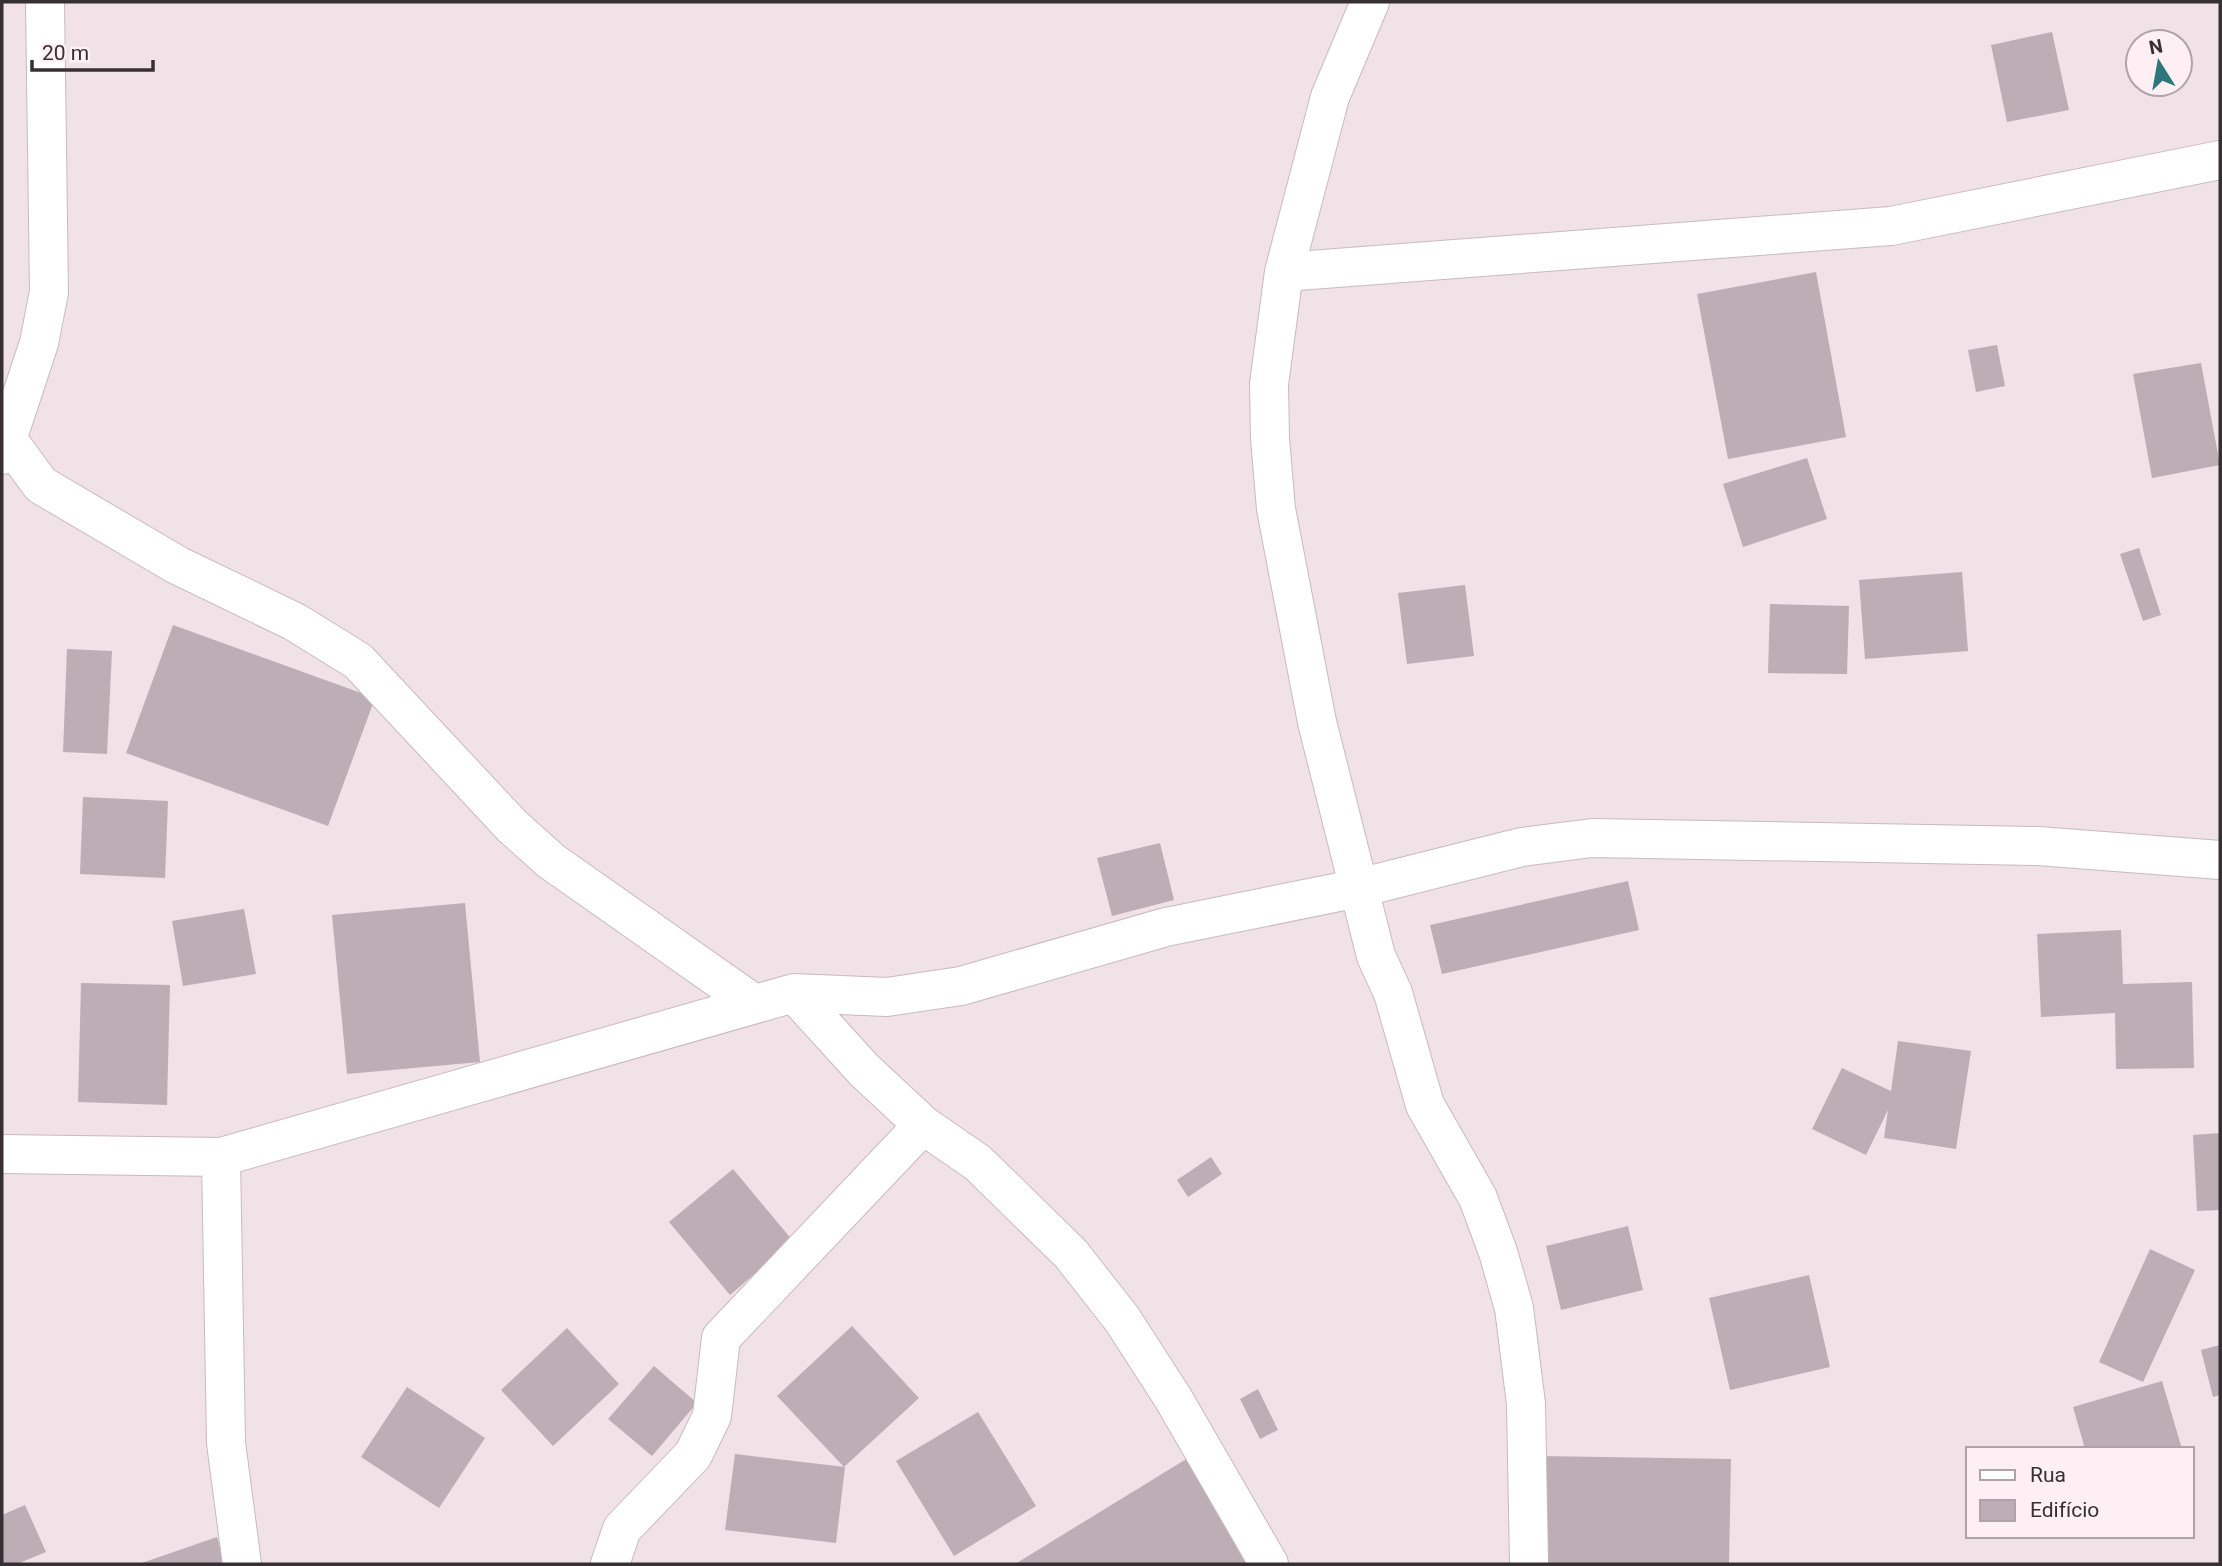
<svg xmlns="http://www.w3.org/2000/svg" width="2222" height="1566" font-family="Roboto,sans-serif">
<rect width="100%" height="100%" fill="#f0e2e7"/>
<!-- building -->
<path fill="#bcaeb4" d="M2052,32l17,78 -62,12 -16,-77z
M1816,272l30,165 -118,22 -31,-165z
M1997,345l8,41 -29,6 -8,-42z
M2201,363l19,102 -68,13 -19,-104z
M1807,458l20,61 -84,28 -20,-63z
M2139,548l22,67 -18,6 -23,-67z
M1962,572l6,79 -103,8 -6,-79z
M1465,585l9,71 -67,8 -9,-71z
M1770,604l79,2 -2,68 -79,-1z
M173,625l202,73 -47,128 -202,-73z
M67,649l45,2 -5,103 -44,-2z
M83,797l85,4 -3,77 -85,-4z
M1160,843l14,57 -62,16 -15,-58z
M1628,881l11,49 -197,44 -12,-49z
M465,903l15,159 -133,12 -15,-159z
M244,909l12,65 -73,12 -11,-65z
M2121,930l2,54 69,-2 2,86 -78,1 -1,-56 -74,4 -4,-83z
M81,983l89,2 -3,120 -89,-3z
M1898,1041l73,10 -15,98 -72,-11 4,-28 -22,45 -54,-26 30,-61 49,23z
M2220,1133v77l-23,1 -4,-76z
M1211,1157l11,17 -34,23 -11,-17z
M733,1169l60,72 -63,54 -61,-73z
M1628,1226l15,64 -82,20 -15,-64z
M2150,1249l45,21 -52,112 -44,-20z
M1809,1275l21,92 -100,23 -21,-92z
M852,1326l67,72 -75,69 -67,-71z
M567,1328l52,56 -66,62 -52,-56z
M2220,1345v50l-7,2 -12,-47z
M654,1366l43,37 -45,53 -44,-37z
M2162,1381l20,68h-97l-12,-42z
M407,1387l78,51 -46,70 -78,-51z
M1258,1389l20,41 -18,9 -20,-40z
M978,1412l58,94 -82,50 -58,-95z
M735,1454l110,13 -9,76 -111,-13z
M1539,1456l192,3 -2,105h-193z
M1188,1458l66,106h-239z
M25,1505l21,47 -29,12h-15v-49z
M217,1537l8,27h-86z"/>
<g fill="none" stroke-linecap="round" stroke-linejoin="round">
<defs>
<path id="minor" d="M1370,2l-40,95 -46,175 -15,112 1,54 6,71 41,213 59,234 17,37 32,112 53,93 20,54 16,56 12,96 3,160
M1284,272l607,-46 329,-66
M2,432l39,53 136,80 118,57 63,39 154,165 39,35 202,142
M2,455l37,-112 10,-51 -4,-290
M794,993l70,77 59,55 55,38 93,91 51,65 51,79 96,166
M2,1154l219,3 573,-164 93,4 74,-11 205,-59 193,-39 163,-41 70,-9 446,8 182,14
M221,1157l5,286 16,121
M610,1564l12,-35 71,-74 19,-39 9,-78 202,-213"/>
</defs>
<!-- minor casing -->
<use href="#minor" stroke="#c8babf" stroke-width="40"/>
<!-- minor -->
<use href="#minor" stroke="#fff" stroke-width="38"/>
</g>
<!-- border -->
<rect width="2222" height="1566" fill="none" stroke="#363032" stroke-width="7"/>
<!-- legend -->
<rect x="1966" y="1447" width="228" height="91" fill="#feeff5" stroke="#aea3a7" stroke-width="2"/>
<rect x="1980" y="1470" width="35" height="10" fill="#ffffff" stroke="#aea3a7" stroke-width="2"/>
<text x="2030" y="1482" font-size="21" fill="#363032">Rua</text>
<rect x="1980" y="1500" width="35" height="21" fill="#bcaeb4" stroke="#aea3a7" stroke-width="2"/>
<text x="2030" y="1517" font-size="21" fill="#363032">Edifício</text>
<!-- north arrow -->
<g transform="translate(2159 63) rotate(349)"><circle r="33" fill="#feeff5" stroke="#aea3a7" stroke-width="2"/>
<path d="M0-5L12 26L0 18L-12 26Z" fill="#2c767c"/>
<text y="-10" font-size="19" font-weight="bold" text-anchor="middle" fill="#363032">N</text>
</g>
<!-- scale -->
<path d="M32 60v10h121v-10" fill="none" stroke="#363032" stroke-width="3.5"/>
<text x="42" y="60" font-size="21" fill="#363032" stroke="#feeff5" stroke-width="5" paint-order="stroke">20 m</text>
</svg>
